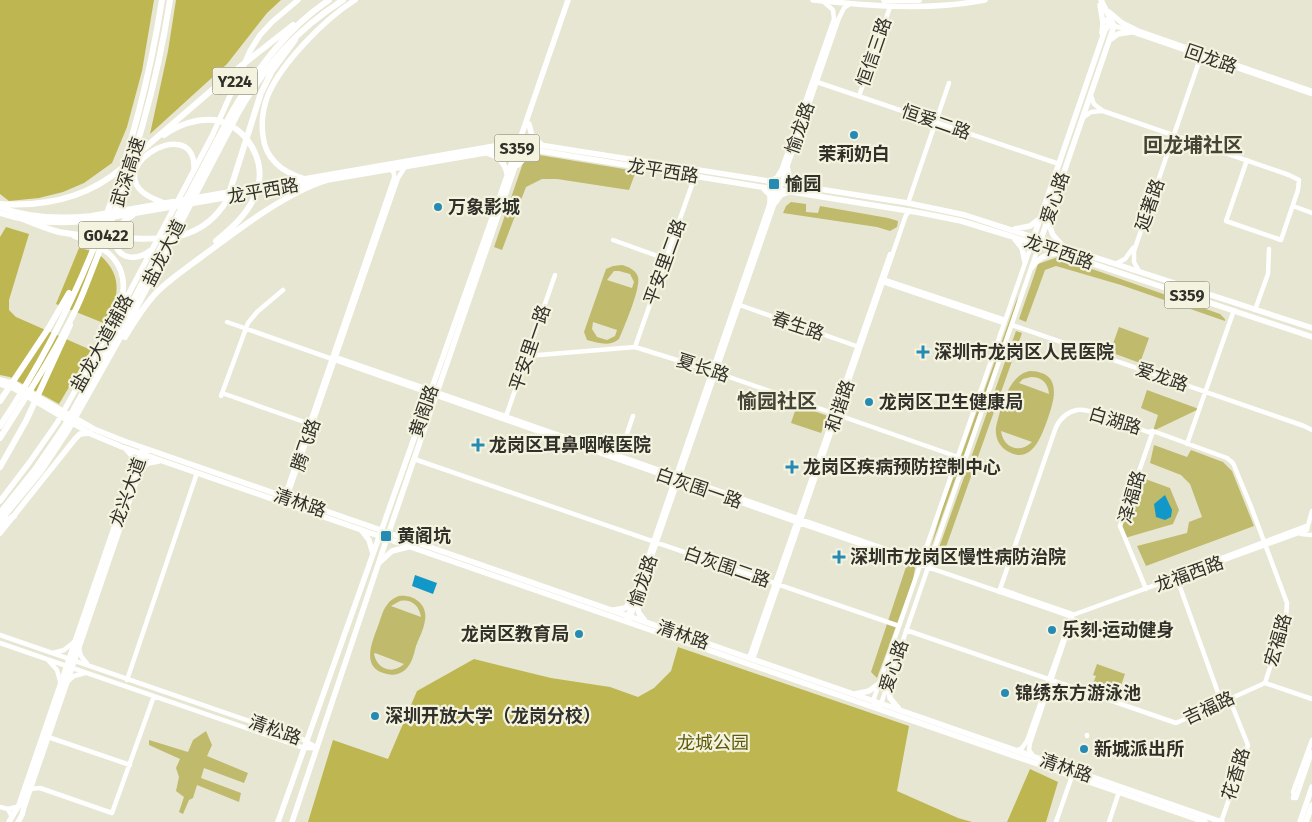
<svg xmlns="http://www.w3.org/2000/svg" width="1312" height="822" font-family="'Fira Sans','Noto Sans SC',sans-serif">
<rect width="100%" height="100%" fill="#e7e6d2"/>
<!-- green -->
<path fill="#bfba6c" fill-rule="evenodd" d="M539,155l97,16 -7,19 -72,-11h-15l-16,8 -24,63 -8,-3 29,-84z
M791,202l15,2v8l12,1 2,-7 68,12 10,3 -1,6 -7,4 -13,-4 -94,-14 3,-7z
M1058,257l162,57 5,5v2l-104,-36 -65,-19 -11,4 -19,52 -7,-3 19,-55z
M622,265c7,2 14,5 16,12 3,11 -14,50 -19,62 -10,8 -20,4 -32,1l-3,-8 22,-63 7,-3zM614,271h5l11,3 4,8 -2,6 -25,-8zM593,322l24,8 -2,6 -8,4 -10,-3 -5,-8z
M1018,296l-4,19 -85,238 13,-44z
M1119,327l30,11 -9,25 -30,-11z
M1016,331l6,2 -81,228 -6,-2z
M1030,371c32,1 25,27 18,47 -6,17 -16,48 -41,33 -9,-6 -12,-14 -11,-24 5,-19 12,-52 34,-56zM1031,377c11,0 17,6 18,17l-30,-11 4,-4zM1001,431l31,11c-12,12 -29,6 -31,-11z
M1147,390l52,19 -46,22 5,-16 -17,-7z
M797,405l31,11 -7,17 -30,-10z
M1154,445l33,12 4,-7 32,12 9,9 22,55 -108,40 -9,-20 50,-13 2,-11 13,-5 -12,-33 -9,-9 -31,-12z
M1140,477l30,11 9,22 -6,14 -48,14 -5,-12z
M911,561l4,7 -2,12 -36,98 -6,-6 36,-108z
M399,596c15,-2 29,9 26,24 -1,9 -6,18 -9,26 -2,8 -4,18 -11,24 -5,4 -12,6 -18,4 -27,-5 -15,-32 -9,-48 3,-7 4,-15 9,-21 3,-5 7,-7 12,-9zM400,601c11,-2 19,4 21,16l-30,-11zM374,654l1,-1 29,11c-12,11 -27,5 -30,-10z
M1097,664l28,10 -9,26 -26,-9 6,-15 -3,-1z
M206,731l6,14 -5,11 41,17 -4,10 -40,-15 -3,10 40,15 -2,9 -42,-17 -4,13 -4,2 -6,14 -4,-2 5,-15 -8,-6 3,-14 -3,-9 4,-9 -31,-14v-5l39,12 5,-12z"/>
<!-- forest -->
<path fill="#beb650" d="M0,0h154l-12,71 -15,56 -15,36 -28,20 -21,9 -24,6 -30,3 -9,-7z
M176,0h105l-14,13 -40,51 -77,70 18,-83z
M6,227l23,7 -20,66v10l7,7 75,33 -32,54 -49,-27 -10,-2v-138z
M79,248c5,1 11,2 15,4 6,2 11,8 15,13 14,19 6,40 -3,59l-50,-20z
M678,647l231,79 -12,65 61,27 14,4h-664l25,-82 55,19 29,-68 57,-32 77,19 59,9 28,10 16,-9 17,-17z
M1030,769l28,13 -12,40h-39z"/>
<!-- water -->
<path fill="#1298c8" d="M1165,495l7,15 -1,7 -6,3 -9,-3 -2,-13z
M415,575l22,8 -4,11 -21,-8z"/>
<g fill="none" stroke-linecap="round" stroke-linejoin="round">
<!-- minor -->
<path stroke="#fff" stroke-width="4.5" d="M1112,25l200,69
M1134,29l178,62
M814,81l245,83
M859,96l31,-89
M1091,96l3,8 9,7 186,64 10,5 -1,10 -17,50 -55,-19 21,-61
M1084,117l7,-5 11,-1
M780,174l54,-155 -1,-9 -9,-8
M908,203l41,-120
M1293,206l19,7
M613,240l53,19
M1032,243l-159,458 3,7 5,-4 158,-459
M1115,264l10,-5 8,-11
M1139,271l-5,-9v-11l68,-198
M882,279l1,3 121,41
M885,280l120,40
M737,304l122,43
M1255,310l13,-36 1,-25
M227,322l563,198 280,96 237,-86
M1012,325l292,101 8,4
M635,347l60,-171
M527,356l108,-9 77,24 246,86
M332,358l4,-1 570,199
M222,393l88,31
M221,396l27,-73 9,-11 26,-22
M505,419l50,-144
M1187,444l47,-134
M619,457l14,-41
M414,459l485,167
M284,498l110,-320v-5l-4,-4
M286,500l112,-322 7,-11
M1307,529l5,-18
M1301,534l11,1
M1177,575l129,-49
M1176,576l45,125
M1146,589l-26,-63 33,-95
M1003,590l69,24
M999,592l57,-165c4,-8 11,-15 21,-17 14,-2 55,16 71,22l5,-1 74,27 6,5 17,41 37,99 -1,15 -21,65
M627,618l148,-430
M630,619l209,-601 5,-10 6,-4
M906,630l270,93 89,-40 47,16
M0,635l304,105 13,8
M0,643l304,105h11
M79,648l2,8 7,9
M53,653l11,-3 10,-8
M749,658l141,-404
M753,659l153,-444 4,-4
M48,660l9,10 3,11
M127,680l70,-207
M67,682l7,-6 11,-3
M1087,736v-1
M48,737l82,28
M1016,751l6,-3 5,-7 45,-126
M1033,756l-4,-6 1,-7 43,-128
M30,789l10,-1 72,25 42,-117
M1293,798l1,-3 -1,-3 19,-52
M1296,798l16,-46
M0,807l8,2
M12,817l-4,-8 8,-2
M1056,822l16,-46
M1109,822l10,-30
M1221,822l27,-77 -19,-47"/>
<!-- major -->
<path stroke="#fff" stroke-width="5.5" d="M813,0c58,6 114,11 172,0
M1100,5l3,18 -1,10
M1109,12l13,11 14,7
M1111,39l7,-5 13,-2
M529,124l3,12 9,8
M487,153c11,3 18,9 20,21
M518,165l8,-9 10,-5
M787,166l2,11 9,8
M302,178c-20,-6 -37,-20 -39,-42 -2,-14 0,-28 5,-41 14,-33 57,-76 87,-95
M770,181l7,-3 4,-7
M763,188l7,7v8
M162,202c-78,-26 35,-95 32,-32
M774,204l7,-9 8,-3
M0,207c29,11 59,12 90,9l421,-73h16l381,60 57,12 347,113
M0,213c29,10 59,11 90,8l418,-72h20l393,64 40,8 49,15 302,101
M133,215c-37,21 -11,58 18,35
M1048,222l5,13 9,10
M1015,229l15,-3 8,-6
M74,236c34,10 57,29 47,67
M1014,238l8,10 3,14
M1033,239l72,-209 5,-6 -3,-4
M1040,242l74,-216 -13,-26
M1032,267c6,-9 15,-13 26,-14
M0,380l15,4 79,45 30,12 1098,381
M0,384l13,4 78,46 31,13 1083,375
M126,449l7,8 1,10
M141,469l7,-6 11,-2
M0,501l29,-38 28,-40 61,-109 94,-178 38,-85 10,-16 12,-13 26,-22
M362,531l7,9 4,14
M0,533l75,-94 5,-5 10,-1
M380,562l12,-11 16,-4
M636,601l3,12 6,8
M614,610l11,-2 8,-8
M888,684l2,14 9,11
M855,694l14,-3 11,-8
M9,822l10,-17 118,-344 6,-11
M18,822l4,-7 2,-8 119,-346 2,-10
M278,822l239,-674 51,-148
M292,822l100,-299 130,-377
M1300,822l12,-35
M1306,822l6,-17"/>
<!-- highway -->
<path stroke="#fff" stroke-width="6" d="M884,0h35
M164,135c14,-10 33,-17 51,-15 32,6 52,41 42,71 -7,21 -25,37 -41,50
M133,158l94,-81 66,-52
M0,204c45,3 87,-6 122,-36
M23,219c12,5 24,10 36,13 27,5 103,11 127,2 18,-6 32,-19 41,-34l34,-107 11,-22 23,-31
M125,337c9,-15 19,-31 31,-44 13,-13 29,-24 44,-35 36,-27 85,-65 127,-78
M0,401l48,-72 21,-36
M0,426c85,-127 138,-275 162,-426
M0,438c27,-43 55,-85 77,-131 8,-17 14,-35 21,-52 34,-84 58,-165 72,-255
M0,467l26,-46 44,-96
M0,513l36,-45 28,-41 60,-109 109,-208c25,-42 54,-82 96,-110
M0,521l41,-50 27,-41 62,-110 108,-207c28,-48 58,-83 105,-113
M0,526l14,-10"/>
</g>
<!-- markers -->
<g fill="#268bb4" stroke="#f4f3e0" stroke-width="2">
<circle cx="854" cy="135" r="5"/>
<rect x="768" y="178" width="12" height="12" rx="2.5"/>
<circle cx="438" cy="207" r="5"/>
<path d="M920.5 344.5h5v5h5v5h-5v5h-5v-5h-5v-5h5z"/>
<circle cx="869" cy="402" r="5"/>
<path d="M475.5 437.5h5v5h5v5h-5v5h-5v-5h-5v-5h5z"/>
<path d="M789.5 459.5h5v5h5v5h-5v5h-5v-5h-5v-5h5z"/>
<rect x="380" y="530" width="12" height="12" rx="2.5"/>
<path d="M836.5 549.5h5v5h5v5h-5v5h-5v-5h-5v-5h5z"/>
<circle cx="1052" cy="630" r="5"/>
<circle cx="579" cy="634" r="5"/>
<circle cx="1005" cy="693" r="5"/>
<circle cx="375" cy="716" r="5"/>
<circle cx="1084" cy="749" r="5"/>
</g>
<g text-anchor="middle" stroke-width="4.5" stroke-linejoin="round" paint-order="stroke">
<!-- shield labels -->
<g fill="#f4f3e0" stroke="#6c6a60" stroke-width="1">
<rect x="212.5" y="67.5" width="45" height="27" rx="4"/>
<rect x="494.5" y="134.5" width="45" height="27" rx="4"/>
<rect x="78.5" y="221.5" width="55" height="27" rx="4"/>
<rect x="1164.5" y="281.5" width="45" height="27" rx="4"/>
</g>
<g font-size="16" font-weight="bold" fill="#313029">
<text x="235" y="87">Y224</text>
<text x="517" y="154">S359</text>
<text x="106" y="241">G0422</text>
<text x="1187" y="301">S359</text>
</g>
<!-- street labels -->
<g font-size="18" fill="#313029" stroke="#f4f3e0">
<text transform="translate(874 52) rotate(-71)" y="6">恒信三路</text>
<text transform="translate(1211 59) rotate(19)" y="6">回龙路</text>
<text transform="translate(936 122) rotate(19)" y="6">恒爱二路</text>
<text transform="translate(800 128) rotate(-71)" y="6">愉龙路</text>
<text transform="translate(663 171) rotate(9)" y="6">龙平西路</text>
<text transform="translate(128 172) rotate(-72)" y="6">武深高速</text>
<text transform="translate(263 191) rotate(-10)" y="6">龙平西路</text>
<text transform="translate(1055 198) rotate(-71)" y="6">爱心路</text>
<text transform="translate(1150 205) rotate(-71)" y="6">延著路</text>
<text transform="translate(1059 252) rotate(19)" y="6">龙平西路</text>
<text transform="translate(164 253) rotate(-63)" y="6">盐龙大道</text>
<text transform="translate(665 262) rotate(-70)" y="6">平安里二路</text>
<text transform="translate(798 326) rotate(19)" y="6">春生路</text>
<text transform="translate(102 343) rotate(-61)" y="6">盐龙大道辅路</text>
<text transform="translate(530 348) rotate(-71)" y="6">平安里一路</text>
<text transform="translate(703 368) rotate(18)" y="6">夏长路</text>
<text transform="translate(1162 377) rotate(19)" y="6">爱龙路</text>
<text transform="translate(840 406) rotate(-71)" y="6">和谐路</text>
<text transform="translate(424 411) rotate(-71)" y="6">黄阁路</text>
<text transform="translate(1115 421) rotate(17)" y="6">白湖路</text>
<text transform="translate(306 445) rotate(-71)" y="6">腾飞路</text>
<text transform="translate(699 488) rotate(19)" y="6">白灰围一路</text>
<text transform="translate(128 492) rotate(-70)" y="6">龙兴大道</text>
<text transform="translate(1132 497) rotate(-74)" y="6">泽福路</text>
<text transform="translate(300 503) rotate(19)" y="6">清林路</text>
<text transform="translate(727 567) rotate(19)" y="6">白灰围二路</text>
<text transform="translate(1189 574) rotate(-20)" y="6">龙福西路</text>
<text transform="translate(643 581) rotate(-71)" y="6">愉龙路</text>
<text transform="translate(683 635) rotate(19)" y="6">清林路</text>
<text transform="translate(1278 640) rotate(-74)" y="6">宏福路</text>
<text transform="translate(894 666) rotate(-71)" y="6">爱心路</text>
<text transform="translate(1209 708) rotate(-25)" y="6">吉福路</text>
<text transform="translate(275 730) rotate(20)" y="6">清松路</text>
<text transform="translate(1066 768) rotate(19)" y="6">清林路</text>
<text transform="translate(1236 774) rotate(-73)" y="6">花香路</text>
</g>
<!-- poi labels -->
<g font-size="18" font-weight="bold" fill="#313029" stroke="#f4f3e0" text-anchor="start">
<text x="854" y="160" text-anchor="middle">茉莉奶白</text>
<text x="785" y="190">愉园</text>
<text x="448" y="213">万象影城</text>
<text x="934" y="358">深圳市龙岗区人民医院</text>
<text x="879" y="408">龙岗区卫生健康局</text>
<text x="489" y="451">龙岗区耳鼻咽喉医院</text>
<text x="803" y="473">龙岗区疾病预防控制中心</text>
<text x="397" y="542">黄阁坑</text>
<text x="850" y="563">深圳市龙岗区慢性病防治院</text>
<text x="1062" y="636">乐刻·运动健身</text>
<text x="569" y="640" text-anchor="end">龙岗区教育局</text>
<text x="1015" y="699">锦绣东方游泳池</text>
<text x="385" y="722">深圳开放大学（龙岗分校）</text>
<text x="1094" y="755">新城派出所</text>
</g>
<!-- park labels -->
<g font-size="18" fill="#5f5a0b" stroke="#f4f3e0">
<text x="713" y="749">龙城公园</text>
</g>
<!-- quarter labels -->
<g font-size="20" font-weight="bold" fill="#464535" stroke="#f4f3e0">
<text x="1193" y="152">回龙埔社区</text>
<text x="777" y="408">愉园社区</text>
</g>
</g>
</svg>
